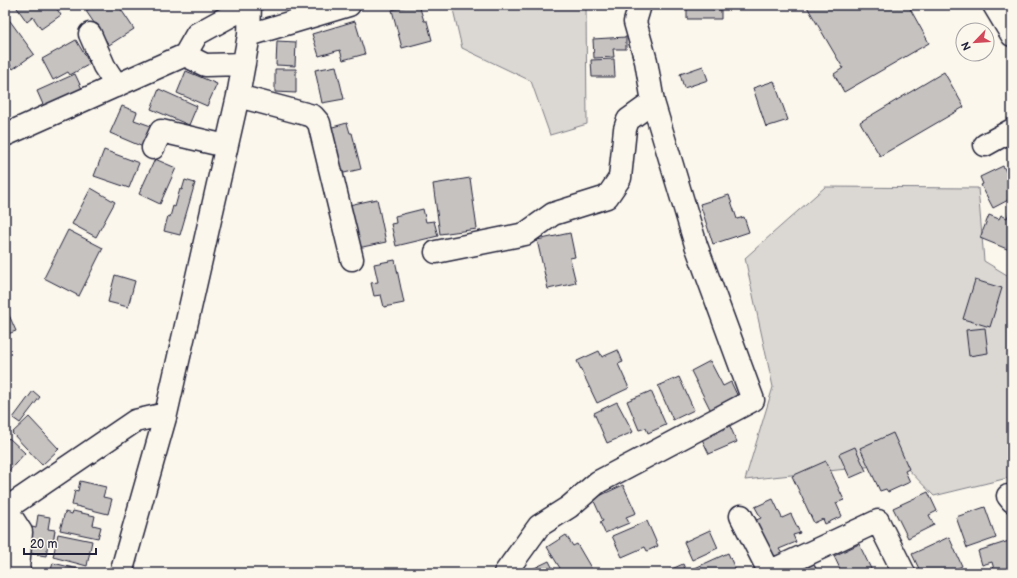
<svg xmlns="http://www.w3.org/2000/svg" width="1017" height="578" font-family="'Balsamiq Sans',sans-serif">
<rect width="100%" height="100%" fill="#fbf7ec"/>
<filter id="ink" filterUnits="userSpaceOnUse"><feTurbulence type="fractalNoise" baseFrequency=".025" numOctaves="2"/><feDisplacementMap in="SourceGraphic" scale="8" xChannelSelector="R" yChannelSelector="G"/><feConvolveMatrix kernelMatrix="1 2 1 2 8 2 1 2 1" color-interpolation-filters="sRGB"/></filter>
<g filter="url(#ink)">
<!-- green -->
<path fill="#dbd8d3" stroke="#7e7d87" d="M452,5h134l1,119 -37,11 -19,-54 -69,-33z
M825,187l153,1 6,73 28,17v199l-78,19 -32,-33 -157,17 28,-93 -28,-129z"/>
<!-- building -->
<path fill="#c6c2c0" stroke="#22223b" d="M15,5h39l7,10 -20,14 -8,-12 -6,5z
M95,5h23l16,24 -25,16 -23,-34z
M411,5h8l5,16h3l5,19 -30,8 -10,-38z
M687,5h25v4l9,1v9h-34z
M806,5h102l21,38 -85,49 -10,-18 9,-6z
M5,14l29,40 -21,15 -8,-12z
M355,21l10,33 -22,6 -3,-10 -21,6 -7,-22z
M626,37v12h-13l1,8 -20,1 -1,-19z
M76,40l14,24 -20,11 -2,-3 -15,8 -11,-21z
M277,41l19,1 -1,24 -19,-1z
M614,59l1,18h-23l-1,-17z
M336,66l8,33 -22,4 -7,-33z
M703,66l5,14 -24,8 -4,-14z
M275,69h21v24l-21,-1z
M186,71l31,13 -10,22 -30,-13z
M944,72l20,35 -84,49 -20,-34z
M75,74l8,17 -38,18 -8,-18z
M774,81l14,39 -22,7 -13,-39z
M159,89l38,17 -8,19 -38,-16z
M122,106l15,6 -3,8 17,6 -8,21 -33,-14z
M347,123l3,10h2l9,36 -21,5 -11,-46z
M104,150l35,13 -10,25 -35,-12z
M155,159l21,9 -16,36 -21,-10z
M1003,166l9,17v15l-19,10 -12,-23 2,-1 -3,-7z
M470,178l7,51 -37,5 -7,-50z
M185,180l10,3 -15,52 -16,-4 4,-15 2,1 3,-11 2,1 5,-18 2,1z
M91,188l24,14 -19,35 -24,-13z
M729,195l8,24 7,-2 5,15 -36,12 -13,-40z
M377,199l9,43 -28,6 -9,-43z
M1011,208l1,1v42l-32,-13 9,-23 10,4 2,-4 6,3z
M423,209l3,13 8,-1 4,15 -42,10 -5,-22 5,-1 -1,-7z
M68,230l35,18 -24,48 -35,-18z
M570,233l5,24 -5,1 6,25 -28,6 -11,-49z
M395,260l9,43 -20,4 -3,-12 -7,1 -3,-13 7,-1 -4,-18z
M115,275l20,6 -7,26 -20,-5z
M975,280l27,8 -12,39 -27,-8z
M5,306l11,25 -11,4z
M985,328l3,25 -19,3 -3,-26z
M618,350l5,12 -5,2 11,24 -32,15 -20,-42 22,-10 3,6z
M710,361l13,25 8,-4 8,17 -27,14 -21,-42z
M679,377l15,33 -21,10 -15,-34z
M33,391l7,6 -20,26 -7,-5z
M651,391l15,34 -18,8 -2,-5 -7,2 -12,-29z
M617,402l16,30 -26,11 -13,-30z
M29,417l30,32 -17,16 -30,-32z
M729,424l8,18 -28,12 -8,-17z
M893,433l16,36 -4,2 5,11 -22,10 -2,-3 -6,2 -20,-43z
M9,438l16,15 -19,21 -1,-32z
M855,447l11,24 -16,7 -11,-24z
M826,461l18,39 -8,3 6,13 -17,8 -2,-5 -9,4 -22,-47z
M80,481l26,6 -3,10 9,2 -4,15 -36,-9 3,-15 3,1z
M623,485l13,28 -10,4 3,6 -24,10 -5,-11 3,-1 -10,-22z
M928,492l9,19 -8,4 5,10 -26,13 -15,-30z
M773,499l9,19 9,-4 9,19 -7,2 3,7 -17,7 4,6 -5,2 -8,-3 -16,-33 7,-3 -6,-11z
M985,507l11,31 -29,10 -11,-31z
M73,511l22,5 -2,9 8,2 -3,11 -38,-8 5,-18 7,2z
M38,515l12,2 -2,12 7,1 -2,13h-5l-2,13 -18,-3 4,-26 4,1z
M647,521l11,25 -11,5 -2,-4 -23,10 -10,-21z
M710,530l8,18 -26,12 -8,-18z
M58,534l34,7 -5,25 -34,-9z
M566,535l7,11 4,-2 17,29h-31l-16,-26z
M949,537l13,29 -14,7h-27l-9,-19z
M1012,540v33h-17l-3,-11 -10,3 -4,-14z
M859,544l14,29h-31l-8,-17z
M728,553l9,20h-40l-2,-5z
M549,561l6,12h-31z
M53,563l33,8 -1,2h-35z
M683,564l4,9h-24z
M814,564l4,9h-22z"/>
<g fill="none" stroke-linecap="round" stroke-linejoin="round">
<defs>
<path id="minor" d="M994,5l18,30
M90,34l14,32 13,20
M249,35l100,-30
M185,55l20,10 39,-1
M238,96l75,20 6,7 33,136
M5,135l180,-80 12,-21 53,-29
M985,145l27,-15
M153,148l8,-17 65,15
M436,252l89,-18 28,-20 54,-17 13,-19 5,-49 3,-9 25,-18
M1008,496l4,5
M5,507l16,25 -3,37 2,4
M7,508l128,-87 31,-7
M741,516l29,57
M769,572l109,-51 26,52
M121,573l45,-159 72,-318 11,-61 1,-30
M505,573l34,-47 30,-19 29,-25 155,-82 -57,-155 -43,-143 -7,-41 -11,-39 5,-17"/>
</defs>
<!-- minor casing -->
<use href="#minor" stroke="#22223b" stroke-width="25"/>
<!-- minor -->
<use href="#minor" stroke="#fbf7ec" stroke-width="22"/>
</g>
</g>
<!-- margin -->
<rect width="1017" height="578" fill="none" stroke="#fbf7ec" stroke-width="20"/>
<rect x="10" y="10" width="997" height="558" fill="none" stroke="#22223b" stroke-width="1.5" filter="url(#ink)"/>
<!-- north arrow -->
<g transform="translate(975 42) rotate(245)"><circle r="19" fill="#fbf7ec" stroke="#a4a2a5"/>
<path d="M0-3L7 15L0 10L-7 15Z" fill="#d1495b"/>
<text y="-6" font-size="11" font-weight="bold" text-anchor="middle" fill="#22223b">N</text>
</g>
<!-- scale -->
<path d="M24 548v6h72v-6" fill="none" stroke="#22223b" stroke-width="2"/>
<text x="30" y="548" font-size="12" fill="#22223b" stroke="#fbf7ec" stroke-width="3" paint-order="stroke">20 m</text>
</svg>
